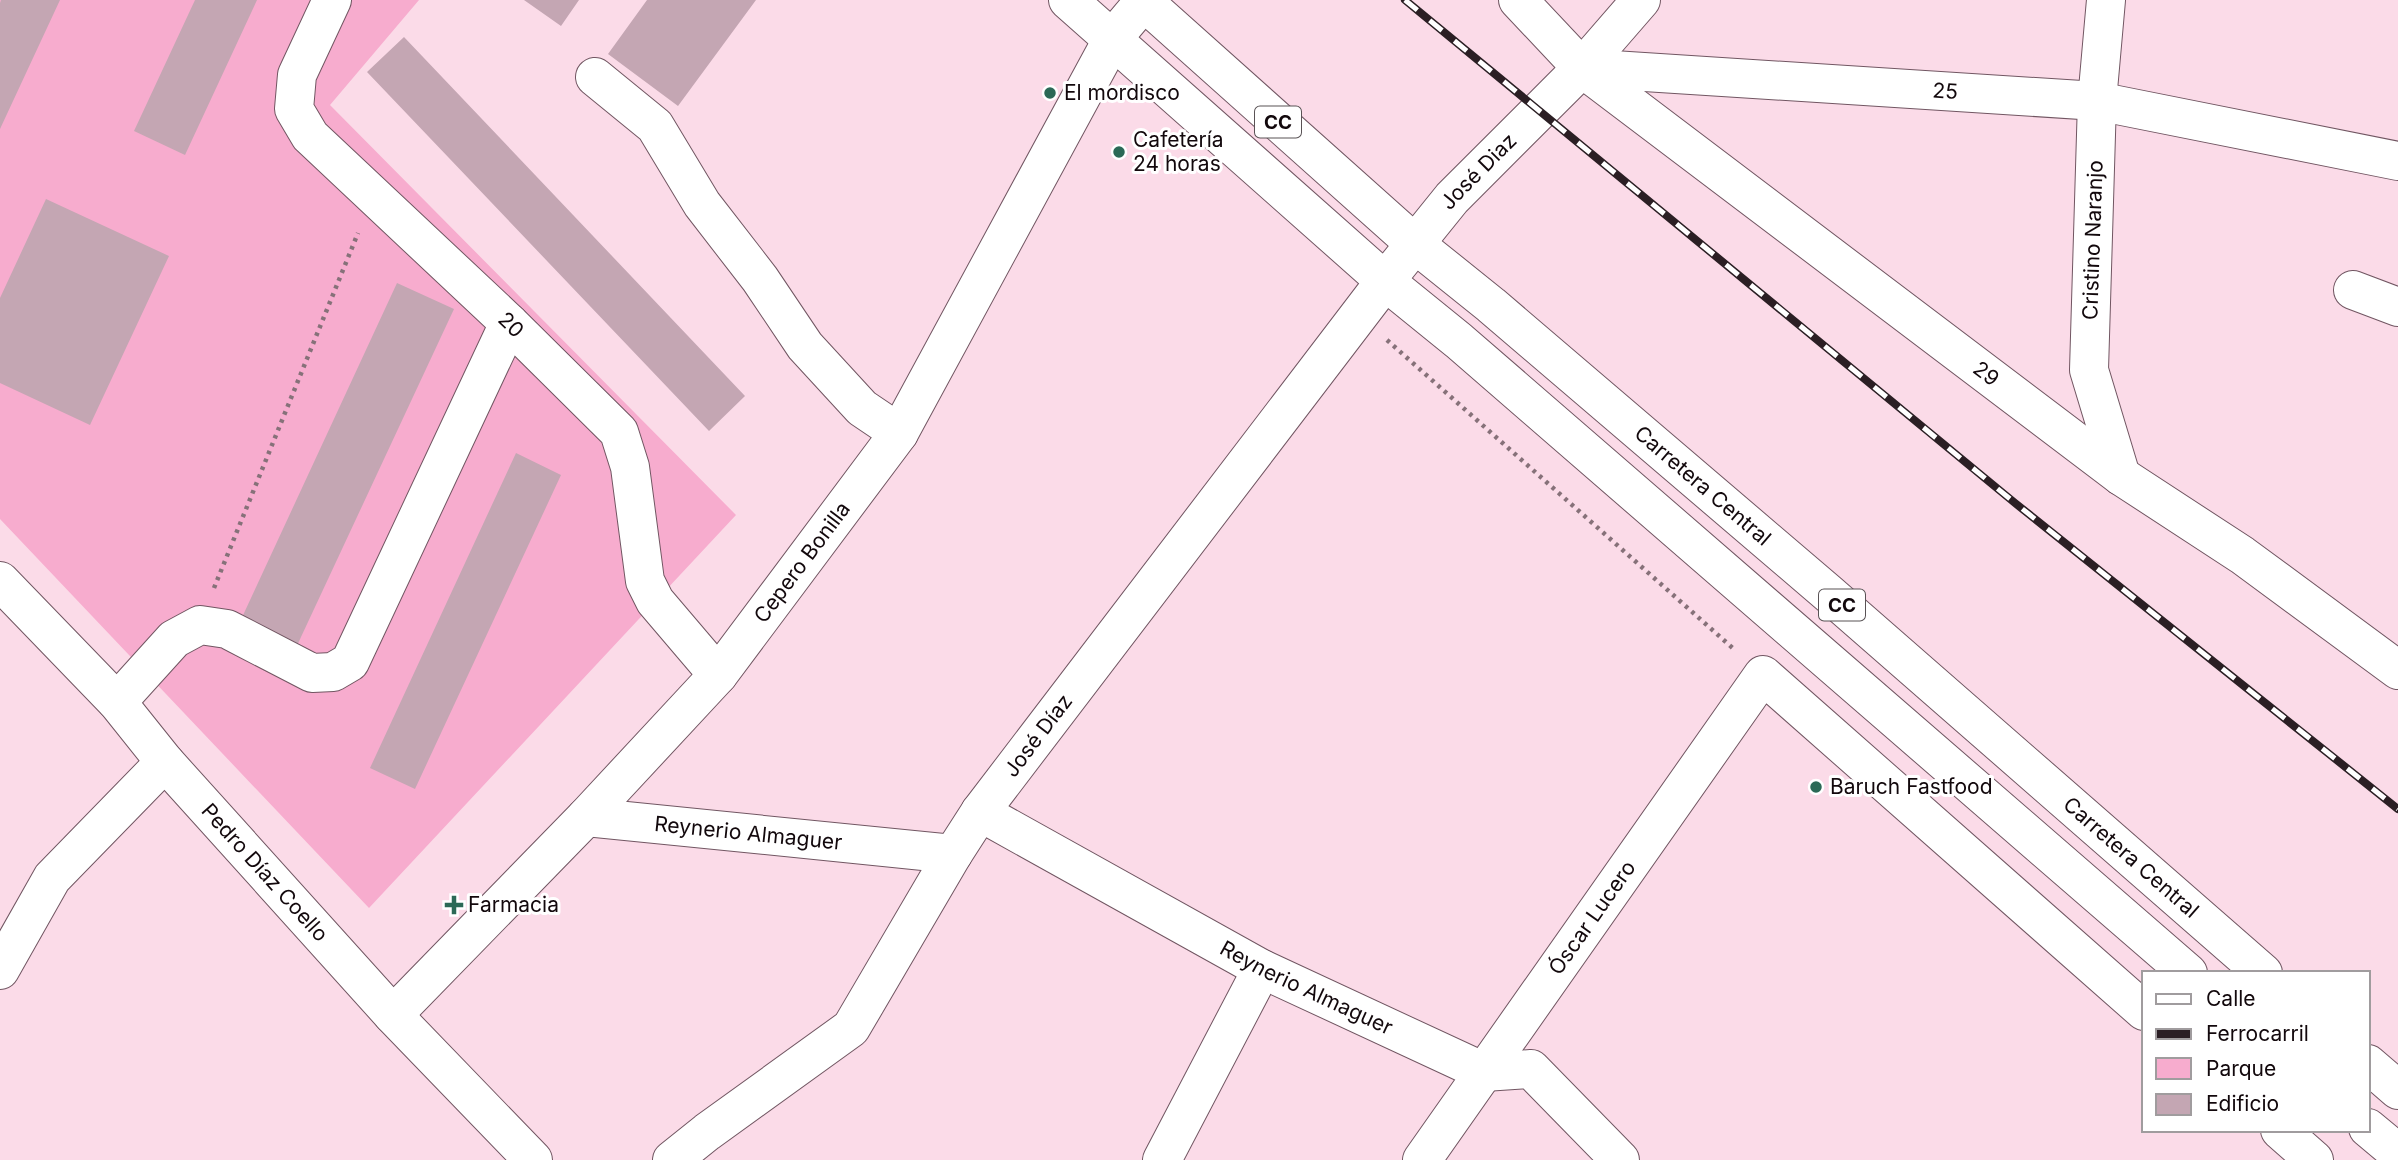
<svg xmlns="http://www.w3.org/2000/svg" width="2398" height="1160" font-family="Inter,sans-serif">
<rect width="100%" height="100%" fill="#fbdbe8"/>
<!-- green -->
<path fill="#f7acce" d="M0,0h419l-89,105 406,410 -367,393 -369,-389z"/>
<!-- building -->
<path fill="#c4a6b3" d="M1,0h59l-60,129v-126z
M195,0h62l-72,155 -51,-24z
M524,0h55l-18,26z
M647,0h109l-78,106 -70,-52z
M404,37l341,359 -36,35 -342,-359z
M46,199l123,57 -79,169 -90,-42v-85z
M397,283l57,26 -160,343 -56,-26z
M516,453l45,22 -146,314 -45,-21z"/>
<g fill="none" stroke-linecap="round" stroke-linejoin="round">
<defs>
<g id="minor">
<path id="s1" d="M332,0l-35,75 -3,34 16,27 199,187 110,109 11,35 15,114 10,20 63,74"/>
<path id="s2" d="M1518,0l64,68 539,408 121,79 156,115"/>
<path d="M2106,0l-9,101 -8,269 32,106"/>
<path id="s3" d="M1582,68l515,33 301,60"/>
<path d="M595,77l60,49 47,78 58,75 45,67 57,62 37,25"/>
<path d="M2353,290l45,17"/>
<path id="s4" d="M0,581l117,121 48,60 228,253 140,145"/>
<path d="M117,702l57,-63 26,-14 27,4 85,44 21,-1 17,-10 159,-339"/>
<path id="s5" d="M980,812l282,157 222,103 47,-3 89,91"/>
<path id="s6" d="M586,817l367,37"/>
<path d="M0,970l52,-92 113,-116"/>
<path id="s7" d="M393,1015l193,-198 132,-142 181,-242 214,-395 32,-38"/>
<path d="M2280,1130l34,30"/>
<path id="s8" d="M672,1160l35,-28 144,-104 102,-174 27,-42 405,-531 67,-83 130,-130 59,-68"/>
<path d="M1162,1160l100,-191"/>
<path id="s9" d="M1422,1160l341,-485 381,336"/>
</g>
<g id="major">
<path d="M1068,0l317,281 74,60 729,632"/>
<path id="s10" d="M1142,0l273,244 76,61 337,288 435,380"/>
<path d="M2368,1064l30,26"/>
<path d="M2368,1128l30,25"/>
</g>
</defs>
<!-- minor casing -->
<use href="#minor" stroke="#715662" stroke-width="40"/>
<!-- major casing -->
<use href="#major" stroke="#715662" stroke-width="40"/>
<!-- path -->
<path stroke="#867179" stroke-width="4.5" stroke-dasharray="3.5 5" stroke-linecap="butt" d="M1387,340l349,311
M214,588l144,-355"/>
<!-- minor -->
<use href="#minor" stroke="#fff" stroke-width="38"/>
<!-- major -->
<use href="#major" stroke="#fff" stroke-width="38"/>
<defs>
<path id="rail" d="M1405,0l610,503 383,306"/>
</defs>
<!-- rail casing -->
<use href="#rail" stroke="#2b1f24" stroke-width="8"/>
<!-- rail -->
<use href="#rail" stroke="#fff" stroke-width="5" stroke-dasharray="16" stroke-linecap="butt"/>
</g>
<!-- markers -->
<g fill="#2b6956" stroke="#fff" stroke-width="2.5">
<circle cx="1050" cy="93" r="7"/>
<circle cx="1119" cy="152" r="7"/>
<circle cx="1816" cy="787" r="7"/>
<path d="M450.5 894.5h7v7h7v7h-7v7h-7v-7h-7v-7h7z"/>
</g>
<g text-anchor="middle" stroke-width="6" stroke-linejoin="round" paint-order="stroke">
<!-- shield labels -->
<g fill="#fff" stroke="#595255" stroke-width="2">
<rect x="1255" y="106.5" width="46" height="31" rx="5"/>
<rect x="1819" y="589.5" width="46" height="31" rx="5"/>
</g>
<g font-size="19" font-weight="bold" fill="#12080c">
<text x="1278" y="129">CC</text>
<text x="1842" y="612">CC</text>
</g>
<!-- street labels -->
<g font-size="21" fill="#12080c" stroke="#fff">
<text dy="7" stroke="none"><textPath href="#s3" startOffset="364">25</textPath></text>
<text dy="7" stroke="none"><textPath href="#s8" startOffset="1286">José Diaz</textPath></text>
<text transform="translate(2093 240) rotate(-88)" y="7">Cristino Naranjo</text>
<text dy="7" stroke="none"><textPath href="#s1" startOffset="424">20</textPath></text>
<text dy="7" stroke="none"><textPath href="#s2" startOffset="600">29</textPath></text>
<text dy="7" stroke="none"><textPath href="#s10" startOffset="742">Carretera Central</textPath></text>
<text dy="7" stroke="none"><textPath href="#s7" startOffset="611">Cepero Bonilla</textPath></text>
<text dy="7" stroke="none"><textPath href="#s8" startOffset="570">José Díaz</textPath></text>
<text dy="7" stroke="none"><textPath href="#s6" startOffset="163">Reynerio Almaguer</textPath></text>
<text dy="7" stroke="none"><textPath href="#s10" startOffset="1309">Carretera Central</textPath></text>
<text dy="7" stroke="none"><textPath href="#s4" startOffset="394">Pedro Díaz Coello</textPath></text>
<text dy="7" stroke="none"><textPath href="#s9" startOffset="296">Óscar Lucero</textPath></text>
<text dy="7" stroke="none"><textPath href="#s5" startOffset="371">Reynerio Almaguer</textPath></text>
</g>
<!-- poi labels -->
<g font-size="21" fill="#12080c" stroke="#fff" text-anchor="start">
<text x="1064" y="100">El mordisco</text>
<text x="1133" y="147">Cafetería<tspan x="1133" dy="24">24 horas</tspan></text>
<text x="1830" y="794">Baruch Fastfood</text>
<text x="468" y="912">Farmacia</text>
</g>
</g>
<!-- legend -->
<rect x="2142" y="971" width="228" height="161" fill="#ffffff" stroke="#a09c9e" stroke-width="2"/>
<rect x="2156" y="994" width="35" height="10" fill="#ffffff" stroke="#a09c9e" stroke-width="2"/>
<text x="2206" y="1006" font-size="21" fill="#12080c">Calle</text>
<rect x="2156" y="1029" width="35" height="10" fill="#2b1f24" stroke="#a09c9e" stroke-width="2"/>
<text x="2206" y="1041" font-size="21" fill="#12080c">Ferrocarril</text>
<rect x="2156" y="1058" width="35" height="21" fill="#f7acce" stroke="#a09c9e" stroke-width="2"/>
<text x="2206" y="1076" font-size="21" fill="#12080c">Parque</text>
<rect x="2156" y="1094" width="35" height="21" fill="#c4a6b3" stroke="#a09c9e" stroke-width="2"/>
<text x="2206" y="1111" font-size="21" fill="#12080c">Edificio</text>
</svg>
